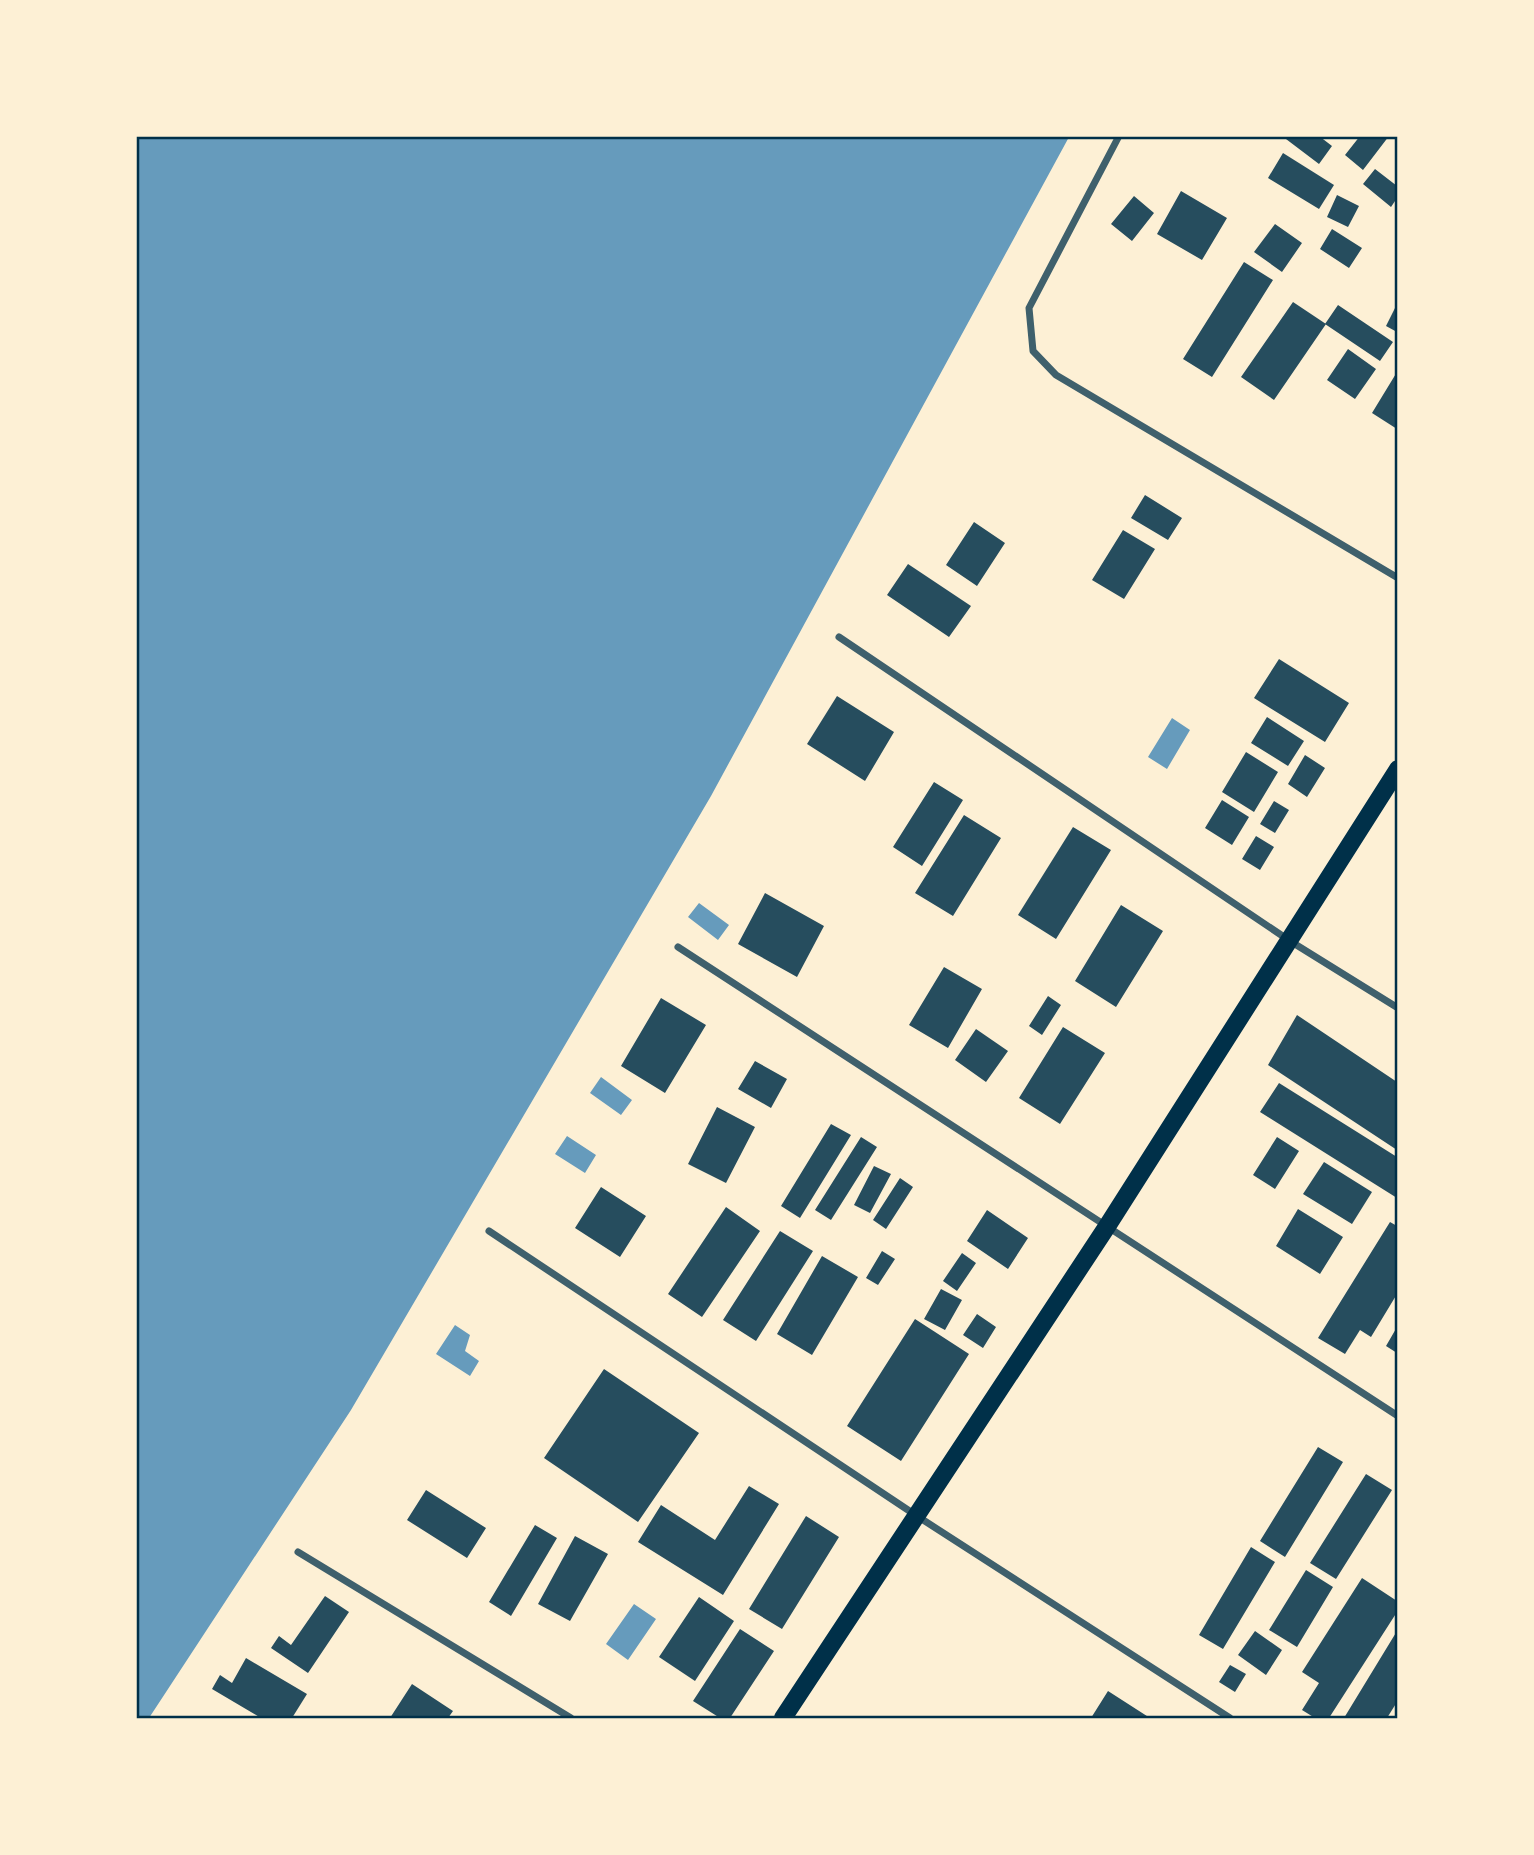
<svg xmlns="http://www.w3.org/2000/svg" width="1534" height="1855" font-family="Roboto,sans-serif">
<rect width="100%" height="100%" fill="#fdf0d5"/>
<!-- water -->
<path fill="#669bbc" d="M137,136l932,1 -358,659 -360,614 -202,308h-13z
M1172,718l18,12 -23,39 -19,-12z
M699,903l30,22 -11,15 -30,-23z
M601,1077l31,23 -11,15 -31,-22z
M567,1136l29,19 -11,18 -30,-19z
M455,1325l15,10 -5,16 14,10 -9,15 -34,-22z
M634,1604l22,15 -28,41 -22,-16z"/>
<!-- building -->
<path fill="#264d5e" d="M1282,136h37l13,10 -13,18z
M1360,136h29l-26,34 -18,-15z
M1283,153l51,32 -15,24 -51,-31z
M1375,169l22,17v12l-6,9 -28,-23z
M1181,191l46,27 -25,42 -45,-26z
M1337,195l22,11 -11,21 -21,-10z
M1134,196l20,17 -22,28 -21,-17z
M1275,224l27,19 -20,29 -28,-20z
M1332,229l30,19 -13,20 -29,-19z
M1244,262l29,18 -61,97 -29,-18z
M1293,302l33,22 -52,76 -33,-23z
M1397,304v28l-11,-6z
M1338,305l55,37 -13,19 -55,-37z
M1348,349l28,20 -21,30 -28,-19z
M1397,372v57l-25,-16z
M1145,495l37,23 -14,22 -37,-22z
M974,522l31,21 -28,43 -31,-21z
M1123,530l32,19 -31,50 -32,-19z
M908,564l63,42 -22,31 -62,-42z
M1279,659l70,44 -24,39 -71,-44z
M837,696l57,36 -29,49 -58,-37z
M1267,717l37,24 -16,25 -37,-23z
M1246,752l32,20 -24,40 -32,-20z
M1305,755l20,13 -18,29 -19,-13z
M934,782l29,18 -41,66 -29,-19z
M1222,800l27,17 -17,28 -27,-17z
M1274,801l15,9 -14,23 -15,-9z
M964,815l37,23 -48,78 -38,-23z
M1073,827l38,23 -55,89 -38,-24z
M1256,836l18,11 -14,23 -18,-11z
M765,893l59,33 -27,51 -59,-33z
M1121,905l42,26 -47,76 -41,-26z
M944,967l38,22 -34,59 -39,-23z
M1048,996l13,9 -19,30 -13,-9z
M661,998l45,27 -41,68 -44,-27z
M1297,1015l100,67v68l-129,-85z
M1063,1027l42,26 -45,71 -41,-26z
M976,1029l32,22 -22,31 -31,-22z
M755,1061l32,18 -16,29 -33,-19z
M1279,1083l118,74v41l-137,-86z
M717,1107l38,20 -29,56 -38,-19z
M831,1124l20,11 -51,83 -19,-12z
M861,1137l16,10 -46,73 -16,-10z
M1277,1137l22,14 -24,38 -22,-14z
M1324,1162l48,30 -20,32 -49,-30z
M874,1166l17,8 -21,39 -16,-8z
M900,1178l13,9 -27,42 -13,-9z
M601,1187l45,29 -26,41 -45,-29z
M726,1207l34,24 -58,86 -34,-23z
M1298,1209l45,28 -23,37 -44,-28z
M987,1210l41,28 -20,31 -41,-28z
M1390,1222l7,4v68l-26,43 -11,-7 -15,24 -27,-16z
M780,1231l33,20 -57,90 -33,-21z
M882,1251l13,8 -17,26 -12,-7z
M962,1253l14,10 -19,28 -14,-10z
M822,1256l36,21 -46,78 -35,-21z
M941,1289l21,11 -17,30 -21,-11z
M977,1314l19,13 -13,21 -20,-13z
M915,1319l54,35 -68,107 -54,-35z
M1397,1327v26l-11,-7z
M604,1369l95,64 -61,89 -94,-64z
M1318,1447l25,15 -58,95 -25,-16z
M1366,1474l26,16 -56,89 -26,-16z
M749,1486l30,18 -56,91 -85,-53 23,-37 54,35z
M426,1490l60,38 -19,30 -60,-38z
M806,1516l33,21 -57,92 -33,-20z
M535,1525l22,13 -46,78 -22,-14z
M575,1536l33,18 -38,67 -32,-17z
M1251,1547l24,15 -52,87 -24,-14z
M1306,1570l27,17 -36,60 -28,-17z
M1362,1578l35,23v11l-68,106h-14l-13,-8 17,-27 -17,-11z
M325,1596l24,16 -41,61 -37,-25 8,-12 12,9z
M699,1597l35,24 -39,60 -36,-24z
M740,1629l34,22 -44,67h-10l-27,-17z
M1255,1631l27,19 -16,25 -28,-20z
M1397,1631v71l-10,16h-43z
M246,1658l61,36 -15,24h-31l-49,-29 8,-14 12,8z
M1230,1665l16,9 -11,18 -16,-10z
M412,1684l41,27 -5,7h-58z
M1108,1691l42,27h-59z"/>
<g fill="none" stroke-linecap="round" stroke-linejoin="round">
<!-- minor -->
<path stroke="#3f606c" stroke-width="7" d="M1119,136l-90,172 4,43 23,24 342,203
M839,637l451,304 108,67
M678,947l720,469
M489,1231l428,285 313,202
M298,1552l273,166"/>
<!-- primary -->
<path stroke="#003049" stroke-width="18" d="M783,1718l323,-490 292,-459"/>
</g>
<!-- border -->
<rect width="1534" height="1855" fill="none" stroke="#fdf0d5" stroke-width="276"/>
<rect x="138" y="138" width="1258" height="1579" fill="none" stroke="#003049" stroke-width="2.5"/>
</svg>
